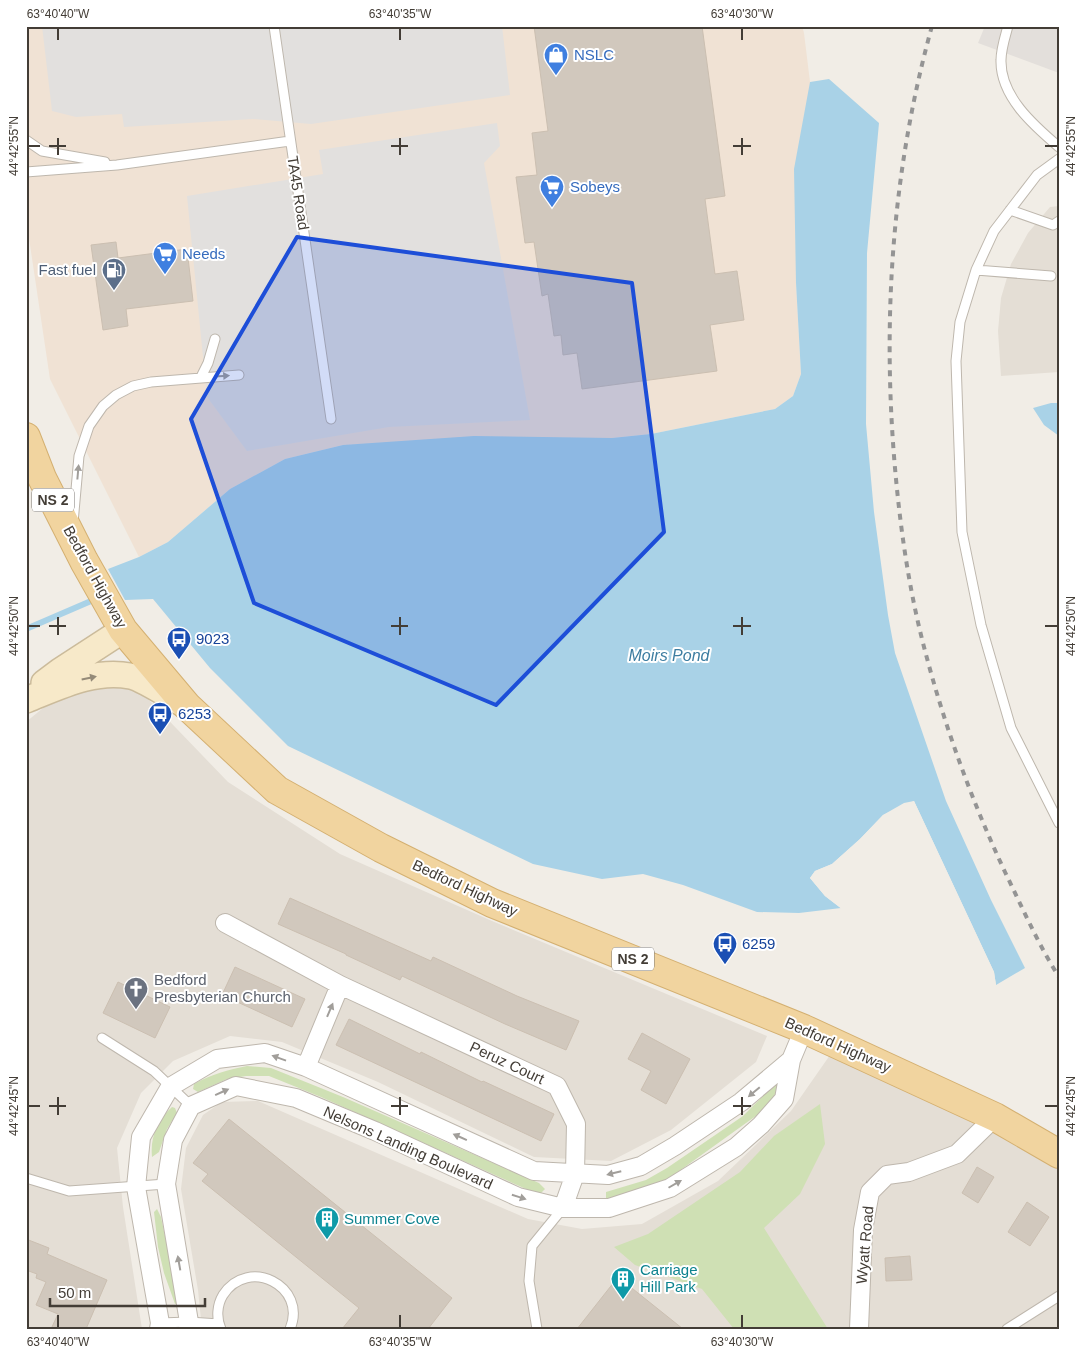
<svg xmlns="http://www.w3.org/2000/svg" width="1085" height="1355" font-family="Helvetica,sans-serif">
<rect width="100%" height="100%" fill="#f1ede6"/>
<!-- residential -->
<path fill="#e4ded5" d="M1059,206v166l-58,4 -3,-45 3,-33 10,-34 17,-31 22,-26z
M126,680l25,22 77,80 112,72 152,67 275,115 -11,26 -85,68 -60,31 -77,-4 -156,-75 -96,-40 -52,-6 -57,25 -32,32 -24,55 6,59 19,122h-116v-607l39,-32z
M837,1045l222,113v171h-857l-4,-39 -17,-101 5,-41 17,-33 19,-13 36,-1 270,118 54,10 60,-5 76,-43 73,-70z"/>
<!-- commercial -->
<path fill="#f0e2d4" d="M26,26h776l2,7 6,49 -14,201 5,91 -8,22 -18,13 -124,25 -39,4 -269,7 -58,14 -55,30 -62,53 -29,15 -89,-178 -24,-161z"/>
<!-- industrial -->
<path fill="#e3dfdb" d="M985,26h74v47l-81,-30z"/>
<!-- green -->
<path fill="#cfe0b4" d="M247,1066l24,2 72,29 196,86 6,6 -4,4h-6l-214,-96 -52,-21h-23l-19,3 -29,13 -5,-3 1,-5c18,-10 34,-14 53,-18z
M778,1081l2,3 -8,16 -12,13 -85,61 -25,15 -40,12 -4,-3v-6l40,-12 21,-12 76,-52z
M820,1104l5,40 -25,50 -36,34 64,101h-94l-32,-40 -67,-24 -21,-18 34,-13 92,-62 34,-36z
M172,1107l3,1 2,5 -10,16 -8,23 -7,5c-2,-19 5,-37 20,-50z
M157,1209l4,8 18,86 -4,1 -11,-31 -6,-26 -4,-35z"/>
<!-- parking -->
<path fill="#e2e0de" d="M42,26h460l8,69 -199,29 -58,-5 -129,8 -2,-13 -46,3 -24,-6z
M497,123l3,23 -16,17 46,257 -141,7 -142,24 -40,-54 -20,-201 136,-22 -4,-24z"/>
<!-- water -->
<path fill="#a9d2e7" d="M829,79l50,44 -12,130 -1,171 8,88 14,103 7,38 51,148 45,99 34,68 -29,17 -2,-13 -80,-171 -31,14 -23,24 -28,25 -17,7 -5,7 15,18 16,12 -42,5 -42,-1 -74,-27 -40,-11 -41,5 -69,-15 -245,-118 -78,-78 -57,-69 -28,1 -17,-31 31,-12 29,-15 62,-53 55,-30 58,-14 131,-9 138,2 39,-4 124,-25 18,-13 8,-22 -5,-91 -2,-114 16,-87z
M1051,403h8v33l-15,-11 -11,-17z"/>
<!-- pier -->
<path fill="#f1ede6" d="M914,801l80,171 2,13 -2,2 -2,-14 -79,-169 -8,2 -21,11 -22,24 -29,25 -16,7 -4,5 14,16 16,12v4l-18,-14 -15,-18 5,-7 17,-7 28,-25 23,-24 21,-12z"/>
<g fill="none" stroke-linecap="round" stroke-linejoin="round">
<!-- stream -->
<path stroke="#a9d2e7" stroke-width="6" d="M26,629l72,-31"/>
</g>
<!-- building -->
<path fill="#d1c8bd" stroke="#cbbfb1" d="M534,26h168l23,170 -20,3 10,75 22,-3 7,49 -34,5 7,46 -135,18 -5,-36 -14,2 -2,-20 -7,1 -6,-42 -6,2 -8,-54 -9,1 -9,-66 21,-2 -5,-42 16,-2z
M116,242l2,16 69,-9 6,52 -67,8 2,17 -25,4 -12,-85z
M290,898l141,63 2,-4 84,39 62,25 -13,29 -61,-26 -103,-48 -2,4 -54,-25v-1l-68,-30z
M235,967l70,32 -13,28 -70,-32z
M118,982l52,25 -15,31 -52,-25z
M349,1019l71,35 1,-2 61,30 1,-1 71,33 -13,27 -205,-96z
M642,1033l48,26 -24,45 -25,-14 10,-19 -23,-12z
M229,1119l223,179 -24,31h-86l17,-21 -157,-127 6,-7 -15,-11z
M977,1167l17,10 -16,26 -16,-10z
M1027,1202l22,15 -19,29 -22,-14z
M26,1239l23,9 -2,6 60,26 -21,49h-35l7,-15 -22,-9 10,-23 -10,-4 1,-4 -11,-4z
M910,1256l2,24 -26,1 -1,-23z
M618,1277l65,52h-106z"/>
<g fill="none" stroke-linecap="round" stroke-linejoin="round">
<defs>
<path id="lane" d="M274,26l57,393
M1008,26c-3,11 -7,23 -7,34 -1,36 32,65 58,87
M26,140l16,11 63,11
M1059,159l-22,16 -43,56 -18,39 -16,52 -4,39 6,171 19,93 30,103 48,95
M26,172l91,-7 173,-24
M1010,210l43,15 6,-4
M976,270l75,6
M201,377l7,-14 7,-24
M73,523l6,-67 10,-30 14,-20 13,-11 17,-9 18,-4 88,-7
M102,1038l52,33 37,35
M26,1178l43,13 97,-7
M160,1323l29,-1 30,2
M221,1329c-5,-11 -4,-24 2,-34 25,-39 85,-9 67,34
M537,1329l-8,-48 3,-35 31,-38
M1007,1329l52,-33"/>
<path id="street" d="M225,923l115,62 217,101 19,38 -1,50 -12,34
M306,1067l34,-82
M159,1329l1,-6 -24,-136 5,-50 29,-50 47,-28 48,-6 41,14 228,104 74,4 33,-9 34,-20 66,-44 50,-42
M188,1329l1,-7 -23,-138 7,-44 18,-34 45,-20 60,12 79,33 143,66 45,11h46l61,-20 66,-41 25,-22 23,-26 7,-39 13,-31
M859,1329l4,-99 7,-38 17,-17 22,-3 48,-18 38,-37"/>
<path id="secondary" d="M44,683l16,-12 63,-41
M26,700c33,-13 68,-31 104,-24 12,2 42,22 55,29"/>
<path id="primary" d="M26,437l16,41 42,83 39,69 64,76 90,84 104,58 111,55 312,126 191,88 64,37"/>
</defs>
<!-- lane casing -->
<use href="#lane" stroke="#beb7ad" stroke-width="11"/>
<!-- street casing -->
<use href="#street" stroke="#beb7ad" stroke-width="20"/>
<!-- secondary casing -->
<use href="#secondary" stroke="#cbbb9b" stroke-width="28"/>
<!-- primary casing -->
<use href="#primary" stroke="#d4b071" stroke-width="30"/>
<!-- lane -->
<use href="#lane" stroke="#fff" stroke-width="9"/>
<!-- street -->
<use href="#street" stroke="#fff" stroke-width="18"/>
<!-- secondary -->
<use href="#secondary" stroke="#f7e9c9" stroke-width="25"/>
<!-- primary -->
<use href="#primary" stroke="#f1d49f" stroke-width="28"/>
<!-- rail -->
<path stroke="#949494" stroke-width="4" stroke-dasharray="6 6" stroke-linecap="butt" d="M932,26c-40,144 -50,293 -37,442 5,57 13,115 27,171 20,80 48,158 83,233 17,35 33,72 54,105"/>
</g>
<!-- one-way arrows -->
<defs><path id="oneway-solid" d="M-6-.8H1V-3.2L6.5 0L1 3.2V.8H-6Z" transform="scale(1.25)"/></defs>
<g fill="#a19e9a">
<use href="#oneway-solid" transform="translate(222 376) rotate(-4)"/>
<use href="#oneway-solid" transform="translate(78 472) rotate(-85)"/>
<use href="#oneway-solid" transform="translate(330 1010) rotate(-67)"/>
<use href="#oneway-solid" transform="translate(279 1058) rotate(-160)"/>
<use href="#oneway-solid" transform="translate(222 1092) rotate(-24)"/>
<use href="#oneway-solid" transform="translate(754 1092) rotate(140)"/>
<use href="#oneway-solid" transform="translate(460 1137) rotate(-156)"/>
<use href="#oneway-solid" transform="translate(614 1173) rotate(166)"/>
<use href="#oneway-solid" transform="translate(675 1184) rotate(-30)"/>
<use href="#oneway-solid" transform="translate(519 1197) rotate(18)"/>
<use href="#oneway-solid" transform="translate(179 1263) rotate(-100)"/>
</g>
<use fill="#948a78" href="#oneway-solid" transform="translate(89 678) rotate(-12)"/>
<!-- marked area -->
<path fill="#1d4ed8" fill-opacity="0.2" stroke="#1d4ed8" stroke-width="4" stroke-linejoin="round" d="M297,237l335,46 32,249 -168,173 -242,-102 -63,-184z"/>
<!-- ticks -->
<path fill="none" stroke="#433d36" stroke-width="2" d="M58,28v12M400,28v12M742,28v12M58,138v17M400,138v17M742,138v17M28,146h12M49,146h17M391,146h17M733,146h18M1045,146h13M58,617v18M400,617v18M742,617v18M28,626h12M49,626h17M391,626h17M733,626h18M1045,626h13M58,1097v18M400,1097v18M742,1097v18M28,1106h12M49,1106h17M391,1106h17M733,1106h18M1045,1106h13M58,1315v13M400,1315v13M742,1315v13"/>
<!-- icons -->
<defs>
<symbol id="shop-pin" viewBox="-11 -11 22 30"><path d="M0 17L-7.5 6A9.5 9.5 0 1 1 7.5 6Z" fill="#3f7fe0" stroke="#fff"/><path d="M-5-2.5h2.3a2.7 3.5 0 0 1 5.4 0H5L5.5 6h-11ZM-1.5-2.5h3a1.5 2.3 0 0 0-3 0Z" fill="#fff"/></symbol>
<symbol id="supermarket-pin" viewBox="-11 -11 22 30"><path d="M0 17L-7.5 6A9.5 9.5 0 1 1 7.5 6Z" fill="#3f7fe0" stroke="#fff"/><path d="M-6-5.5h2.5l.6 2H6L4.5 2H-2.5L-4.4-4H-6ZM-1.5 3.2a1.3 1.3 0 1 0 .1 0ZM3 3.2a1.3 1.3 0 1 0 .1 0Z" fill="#fff"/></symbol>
<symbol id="fuel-pin" viewBox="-11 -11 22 30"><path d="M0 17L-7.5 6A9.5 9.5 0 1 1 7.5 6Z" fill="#5c6f8a" stroke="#fff"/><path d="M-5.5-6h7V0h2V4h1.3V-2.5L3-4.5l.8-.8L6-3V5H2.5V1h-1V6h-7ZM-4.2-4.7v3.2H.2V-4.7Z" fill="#fff"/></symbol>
<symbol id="bus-pin" viewBox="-11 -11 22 30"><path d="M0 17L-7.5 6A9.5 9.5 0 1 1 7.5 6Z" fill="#1a4fb4" stroke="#fff"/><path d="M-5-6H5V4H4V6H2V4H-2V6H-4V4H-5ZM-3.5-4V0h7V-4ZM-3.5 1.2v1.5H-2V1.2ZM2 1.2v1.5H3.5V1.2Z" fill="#fff"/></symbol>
<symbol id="church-pin" viewBox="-11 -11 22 30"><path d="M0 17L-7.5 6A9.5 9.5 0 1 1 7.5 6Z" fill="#6b7280" stroke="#fff"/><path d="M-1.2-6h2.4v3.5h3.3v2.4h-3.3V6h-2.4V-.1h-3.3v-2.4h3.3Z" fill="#fff"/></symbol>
<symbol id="building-pin" viewBox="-11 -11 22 30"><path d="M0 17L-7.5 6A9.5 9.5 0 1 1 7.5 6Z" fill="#0f9aa8" stroke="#fff"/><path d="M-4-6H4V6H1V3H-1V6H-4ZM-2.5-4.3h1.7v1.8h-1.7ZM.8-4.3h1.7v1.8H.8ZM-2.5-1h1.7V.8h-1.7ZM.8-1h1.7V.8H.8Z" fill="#fff"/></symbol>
</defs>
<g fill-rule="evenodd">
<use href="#shop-pin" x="542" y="41" width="28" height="38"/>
<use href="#supermarket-pin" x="538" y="173" width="28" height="38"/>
<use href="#supermarket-pin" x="151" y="240" width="28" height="38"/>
<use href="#fuel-pin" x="100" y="256" width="28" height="38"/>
<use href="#bus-pin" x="165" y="625" width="28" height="38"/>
<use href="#bus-pin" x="146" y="700" width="28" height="38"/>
<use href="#bus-pin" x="711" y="930" width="28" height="38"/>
<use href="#church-pin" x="122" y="975" width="28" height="38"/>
<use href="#building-pin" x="313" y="1205" width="28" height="38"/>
<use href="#building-pin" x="609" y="1265" width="28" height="38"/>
</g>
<g text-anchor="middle" stroke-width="4" stroke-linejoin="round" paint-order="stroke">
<!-- shield labels -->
<g fill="#fff" stroke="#7b7772" stroke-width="1">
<rect x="32" y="488.5" width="42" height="23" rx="4"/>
<rect x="612" y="947.5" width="42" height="23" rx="4"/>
</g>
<g font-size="14" font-weight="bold" fill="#433d36">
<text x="53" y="505">NS 2</text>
<text x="633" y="964">NS 2</text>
</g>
<!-- shop labels -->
<g font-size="15" fill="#366cbe" stroke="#fff" text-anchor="start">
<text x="574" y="60">NSLC</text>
<text x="570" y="192">Sobeys</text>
<text x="182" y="259">Needs</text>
</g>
<!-- street labels -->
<g font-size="15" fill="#433d36" stroke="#fff">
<text transform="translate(298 193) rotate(81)" y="5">TA45 Road</text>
<text transform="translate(95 577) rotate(61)" y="5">Bedford Highway</text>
<text transform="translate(465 888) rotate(25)" y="5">Bedford Highway</text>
<text transform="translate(838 1045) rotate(24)" y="5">Bedford Highway</text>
<text transform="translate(507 1063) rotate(25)" y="5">Peruz Court</text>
<text transform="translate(408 1148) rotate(24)" y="5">Nelsons Landing Boulevard</text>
<text transform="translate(865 1245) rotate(-85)" y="5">Wyatt Road</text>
</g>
<!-- service labels -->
<g font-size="15" fill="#4e5e75" stroke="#fff" text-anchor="end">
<text x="96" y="275">Fast fuel</text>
</g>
<!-- transit labels -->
<g font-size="15" fill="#164399" stroke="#fff" text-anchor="start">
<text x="196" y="644">9023</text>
<text x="178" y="719">6253</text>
<text x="742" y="949">6259</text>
</g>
<!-- worship labels -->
<g font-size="15" fill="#5b616d" stroke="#fff" text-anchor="start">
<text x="154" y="985">Bedford<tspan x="154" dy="17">Presbyterian Church</tspan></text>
</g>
<!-- culture labels -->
<g font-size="15" fill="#0d838f" stroke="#fff" text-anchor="start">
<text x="344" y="1224">Summer Cove</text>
<text x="640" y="1275">Carriage<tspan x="640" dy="17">Hill Park</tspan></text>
</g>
<!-- water labels -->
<g font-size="16" font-style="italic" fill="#3d7da1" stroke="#fff">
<text x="669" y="661">Moirs Pond</text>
</g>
</g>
<!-- border -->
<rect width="1085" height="1355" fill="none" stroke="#ffffff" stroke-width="55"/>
<!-- scale -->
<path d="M50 1298v8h155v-8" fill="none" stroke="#433d36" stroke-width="2.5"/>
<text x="58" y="1298" font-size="15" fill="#433d36" stroke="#ffffff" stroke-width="4" paint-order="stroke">50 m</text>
<rect x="28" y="28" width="1030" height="1300" fill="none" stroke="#433d36" stroke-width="2"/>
<g font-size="12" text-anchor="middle" fill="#433d36">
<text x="58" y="18">63°40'40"W</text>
<text x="400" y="18">63°40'35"W</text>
<text x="742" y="18">63°40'30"W</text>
<text transform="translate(14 146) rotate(-90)" y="4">44°42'55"N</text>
<text transform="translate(1071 146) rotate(-90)" y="4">44°42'55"N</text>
<text transform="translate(14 626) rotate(-90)" y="4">44°42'50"N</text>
<text transform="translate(1071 626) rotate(-90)" y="4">44°42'50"N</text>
<text transform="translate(14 1106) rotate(-90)" y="4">44°42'45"N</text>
<text transform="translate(1071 1106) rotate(-90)" y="4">44°42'45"N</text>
<text x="58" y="1346">63°40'40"W</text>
<text x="400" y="1346">63°40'35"W</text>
<text x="742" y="1346">63°40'30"W</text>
</g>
</svg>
